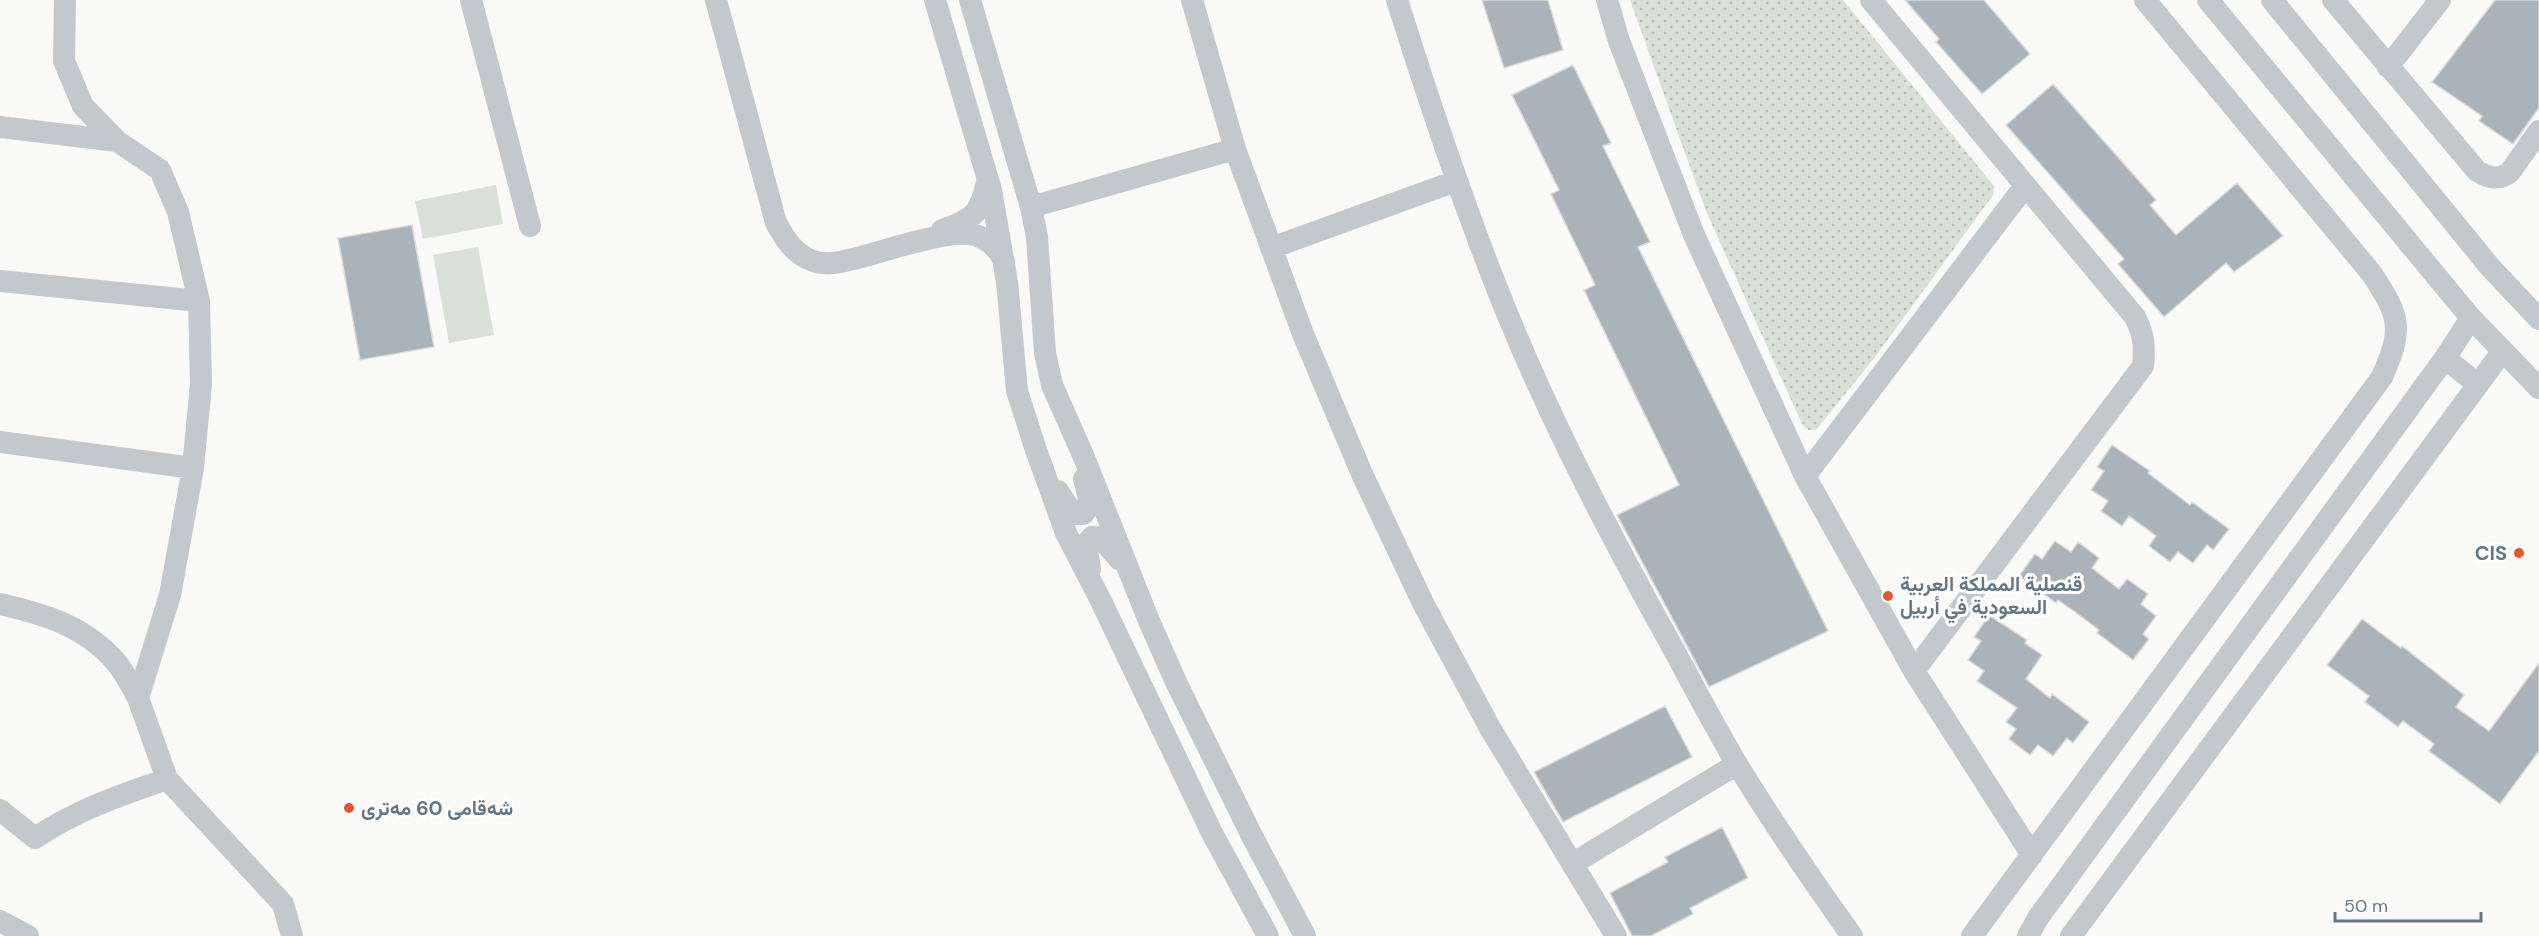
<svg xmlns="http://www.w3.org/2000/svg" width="2539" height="936" font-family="'DM Sans',Vazirmatn,sans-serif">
<defs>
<pattern id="park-dots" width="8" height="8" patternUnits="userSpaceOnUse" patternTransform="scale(1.5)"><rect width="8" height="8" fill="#dadfd7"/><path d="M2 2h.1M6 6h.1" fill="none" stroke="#b4b9b4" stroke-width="1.8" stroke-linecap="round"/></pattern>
</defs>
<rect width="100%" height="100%" fill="#fafaf8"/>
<!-- park -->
<path fill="url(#park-dots)" d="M1630,0h213l151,186 -1,9 -118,162 -59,73h-8l-6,-6 -96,-213z"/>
<!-- pitch -->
<path fill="#dadfd7" d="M496,185l7,39 -80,15 -8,-38z
M478,247l16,88 -45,8 -16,-88z"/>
<!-- building -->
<path fill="#aab3b9" stroke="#dcdcda" stroke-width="1.5" d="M1482,0h66l15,50 -59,18z
M1905,0h79l46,54 -48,40 -46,-52 3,-3z
M2495,0h44v108l-26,36 -34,-23 3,-5 -50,-34z
M1573,65l38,78 -8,3 47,96 -12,5 190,384 -119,56 -92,-172 62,-30 -95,-195 11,-5 -44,-91 8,-4 -47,-95z
M2053,84l103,116 -6,5 26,30 61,-52 46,53 -49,36 -8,-9 -62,54 -46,-53 6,-5 -118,-134z
M412,225l22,122 -74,13 -22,-122z
M2112,445l38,26 -2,2 42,32 2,-3 37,27 -16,21 -6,-5 -14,18 -15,-11 -8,10 -21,-16 7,-10 -27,-20 -7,10 -21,-15 7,-10 -17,-11 13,-19 -7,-4z
M2055,541l16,11 7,-10 21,16 -7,10 27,21 8,-10 21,15 -7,10 15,12 -13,18 6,5 -16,21 -36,-27 2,-3 -24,-18 -17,-12 -2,3 -37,-27 16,-22 7,5z
M1989,615l38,25 -2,3 17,12 -16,24 24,19 2,-4 37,28 -16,21 -6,-5 -14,18 -15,-11 -8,10 -21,-16 7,-10 -10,-7 11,-14 -40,-27 7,-10 -16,-11 13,-19 -7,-4z
M2362,619l39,29 1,-2 62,49 -8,12 33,24 50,-68v88l-39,53 -71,-53 5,-7 -31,-23 -5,6 -33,-25 4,-6 -42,-31z
M1665,706l27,51 -129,65 -29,-50z
M1722,827l26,51 -58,30 3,6 -42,22h-19l-22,-43 58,-31 -3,-5z"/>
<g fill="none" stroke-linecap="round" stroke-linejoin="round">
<!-- minor -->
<path stroke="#c3c8cc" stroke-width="22" d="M65,0l-1,61 19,45 34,35
M471,0l59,226
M716,0l60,223c9,16 18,31 37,38 13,5 27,1 40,-2 28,-6 100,-33 125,-23 12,5 21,14 26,25
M935,0l56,190 16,92 10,109 19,59 30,83 34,66 112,234 56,103
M970,0l61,207 6,30 8,116 7,32 31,70 66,166 27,61 76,154 53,100
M1192,0l43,149 68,185 59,140 61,129 67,125 126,208
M1397,0c29,92 59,183 94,273 48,125 109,243 173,359 25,45 48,90 74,134 36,58 74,114 114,170
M1607,0l12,41 75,194 111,241 109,195 118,184
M1871,0l264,317c9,17 10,29 8,49l-229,305
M2208,0l263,318 68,70
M2272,0l218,267 49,52
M2333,0l144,171c12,7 22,10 33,1l29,-41
M2388,67l52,-67
M0,127l117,14 43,29 18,42 21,89 2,83 -8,84 -23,127 -32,103 29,81 116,125 9,32
M1031,207l204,-58
M942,230c31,-11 38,-15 45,-48
M1271,248l185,-67
M0,281l199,20
M2445,358l32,26
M0,442l193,26
M1805,476l220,-290
M1058,491l15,23h10c10,-10 4,-23 1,-35
M1090,569l-4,-25 6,-7 9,1 18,21
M0,604c44,10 85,22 116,58 9,11 15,24 22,36
M0,810l35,28c44,-29 83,-42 132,-59
M1572,864l165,-100
M0,921l28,15
M1972,936l410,-559c21,-48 19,-59 -10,-103l-227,-274
M2028,936l10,-18 407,-560 26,-40
M2071,936l431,-584"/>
</g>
<!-- markers -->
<g fill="#e4572e" stroke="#fff" stroke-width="2">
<circle cx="2519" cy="553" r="6"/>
<circle cx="1888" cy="596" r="6"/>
<circle cx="349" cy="808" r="6"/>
</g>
<g text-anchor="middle" stroke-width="6" stroke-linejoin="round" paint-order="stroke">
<!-- poi labels -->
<g font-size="20" font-weight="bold" fill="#657683" stroke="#fff" text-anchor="start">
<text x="2507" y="560" text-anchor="end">CIS</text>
<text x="1900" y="591">قنصلية المملكة العربية<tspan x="1900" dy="23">السعودية في أربيل</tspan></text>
<text x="361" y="815">شەقامی 60 مەتری</text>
</g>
</g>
<!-- scale -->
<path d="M2335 912v9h146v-9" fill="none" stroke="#657683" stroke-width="3"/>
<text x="2344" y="912" font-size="18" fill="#657683" stroke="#ffffff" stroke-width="4.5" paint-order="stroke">50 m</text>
</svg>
